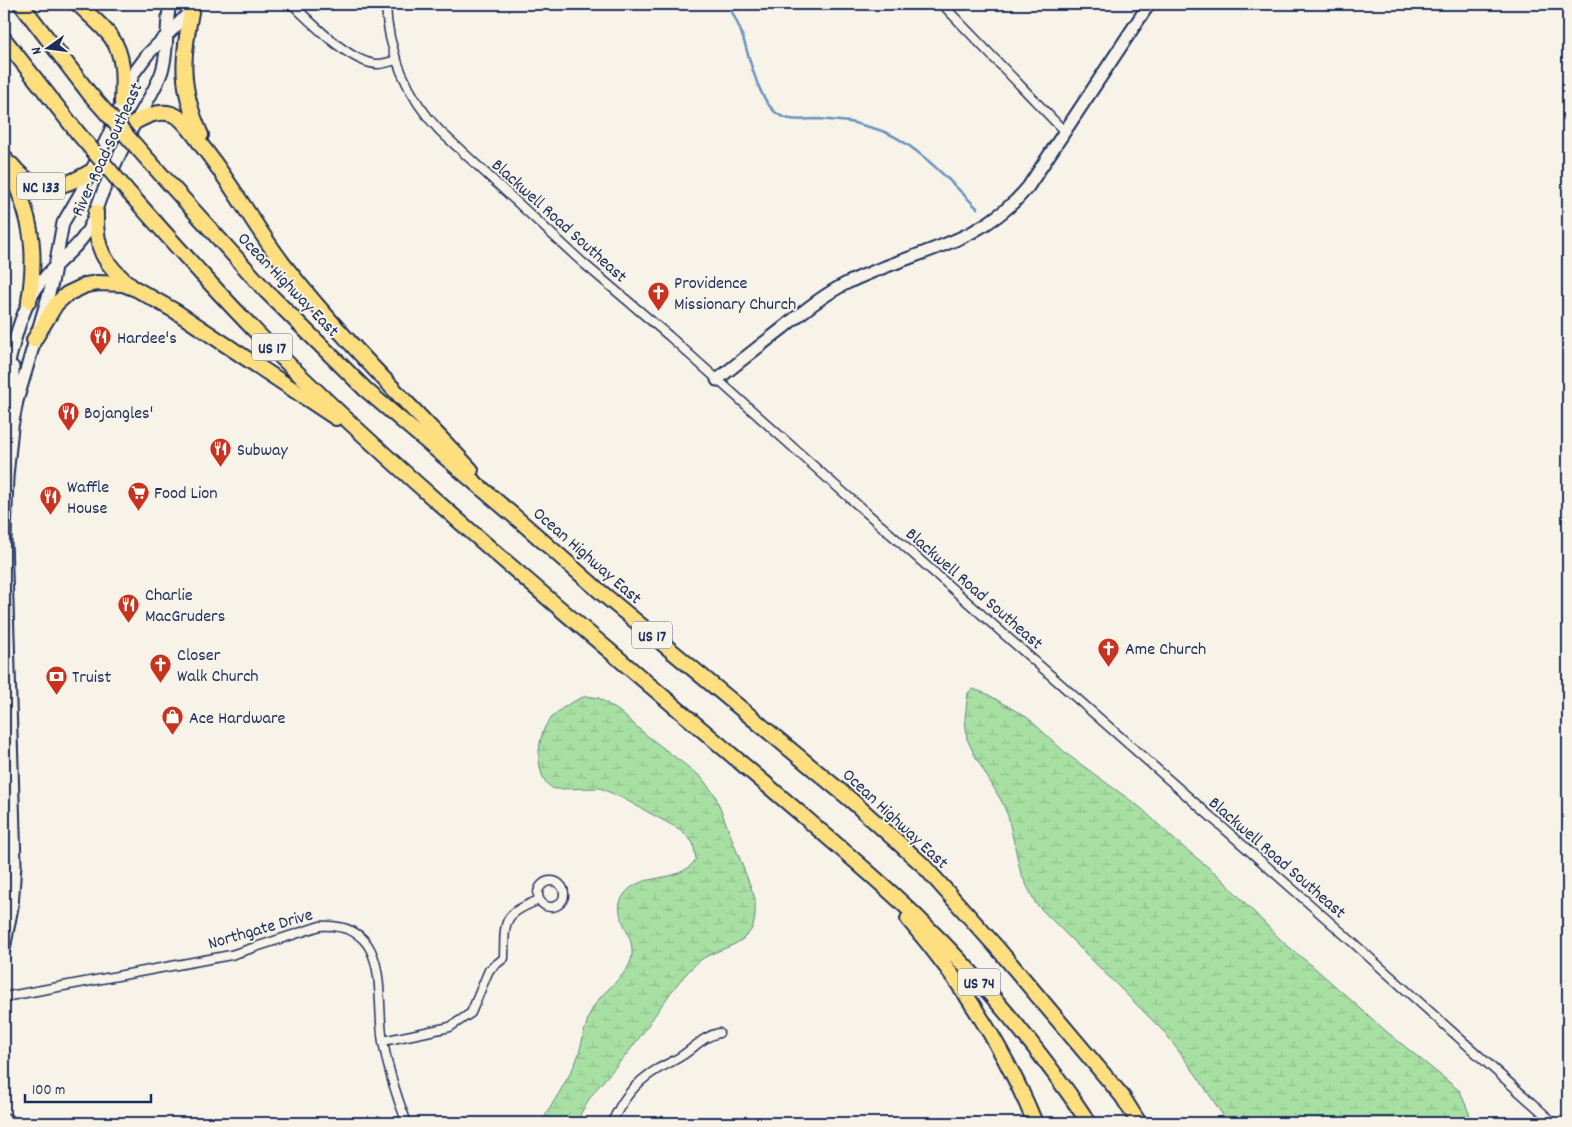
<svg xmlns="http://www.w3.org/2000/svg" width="1572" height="1127" font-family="Dekko,sans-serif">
<defs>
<pattern id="wetland-marsh" width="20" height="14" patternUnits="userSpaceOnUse" patternTransform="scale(1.25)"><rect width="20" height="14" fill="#a8dfa2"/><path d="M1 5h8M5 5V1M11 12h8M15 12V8" fill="none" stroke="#90c08e"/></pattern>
</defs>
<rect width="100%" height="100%" fill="#f7f3e8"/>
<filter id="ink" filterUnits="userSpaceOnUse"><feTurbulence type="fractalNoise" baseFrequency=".02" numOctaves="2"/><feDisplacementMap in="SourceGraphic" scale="10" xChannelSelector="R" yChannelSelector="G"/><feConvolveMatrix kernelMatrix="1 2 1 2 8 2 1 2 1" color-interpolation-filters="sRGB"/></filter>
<g filter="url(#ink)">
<!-- wetland -->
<path fill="url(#wetland-marsh)" stroke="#628780" d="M973,689l14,5 41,24 40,37 73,53 36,34 42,34 64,66 33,27 71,63 73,59 13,32h-245l-31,-47 -31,-42 -130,-130 -15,-30 -13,-58 -6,-14 -28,-48 -7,-15 -2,-21 3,-25z
M586,696l13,2 21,14 25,22 56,43 14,18 40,103c0,13 2,26 -7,36 -11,14 -36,16 -50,28 -27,24 -45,59 -68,88 -19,24 -43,44 -53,73h-36c11,-19 24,-39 34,-59 8,-18 9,-43 19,-58 9,-15 30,-28 36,-43 10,-26 -19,-45 -8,-65 16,-29 56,-11 74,-39l-3,-16 -12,-13 -59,-32 -22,-10 -46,1c-20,-9 -18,-51 -6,-67 10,-13 23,-20 38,-26z"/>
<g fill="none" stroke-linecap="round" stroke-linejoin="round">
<!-- stream -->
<path stroke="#6993bd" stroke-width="2.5" d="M728,4c5,10 11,21 14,31 8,23 15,61 33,77 13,11 29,7 44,7 10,1 21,2 31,3 8,2 17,4 26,7 36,10 75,53 101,79"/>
<defs>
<path id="street" d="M292,4c19,18 59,60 86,60 6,0 13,-3 19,-4
M386,4c1,46 22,94 54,127l142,131 87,74 157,141 504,445 224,201
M942,4l122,127
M538 894a13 13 0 1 1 26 0a13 13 0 1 1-26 0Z
M4,997l227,-42 89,-29c73,-4 55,69 63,116 5,27 14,56 24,81
M383,1041l67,-14 21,-14 18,-43 15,-12c1,-37 -3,-43 35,-58
M4,1117l12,6
M612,1123c9,-22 24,-41 44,-53 9,-5 18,-9 27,-15 12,-8 21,-19 36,-22"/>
<path id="secondary" d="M717,380c22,-18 44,-35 66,-52 19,-16 40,-33 62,-44 65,-33 134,-37 183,-97l121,-183
M4,383c9,-36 16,-77 41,-106 14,-17 35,-30 45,-51 5,-10 7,-21 12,-32 9,-22 20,-44 30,-65 9,-18 24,-40 30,-58 7,-21 3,-45 8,-67
M4,427l9,-48v-12
M4,949l8,-42 3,-43 -10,-325 2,-62 5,-50 5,-26 35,-118 11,-60 18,-31 27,-56 26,-63 14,-19 38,-38 6,-8"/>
<path id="highway" d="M21,4l68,89
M78,4c10,10 24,21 33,33 14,19 12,43 11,65
M192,7c-10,51 -13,79 9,128
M4,39l73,93
M135,122c13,-7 29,-14 43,-5 10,8 17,19 24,29 30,38 53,81 82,119 57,73 124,138 187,205
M4,156c24,56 35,83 25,145
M149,161l117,130 100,99 154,131 83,73 248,206 72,65 76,85 123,146 17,27
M12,165c24,30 48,25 78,7
M130,194c48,54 95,107 146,158 107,105 222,204 336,301 63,53 126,107 189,161 39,34 79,67 116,103 64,62 123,132 172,206
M96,212c-1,36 7,51 35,74
M34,340l22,-36 11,-10 19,-9 12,-2 25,1 13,5 39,22 161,107
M908,919c52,61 97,130 127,204"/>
</defs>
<!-- street casing -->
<use href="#street" stroke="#1b2f5e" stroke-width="11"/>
<!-- secondary casing -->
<use href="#secondary" stroke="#1b2f5e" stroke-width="15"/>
<!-- highway casing -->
<use href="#highway" stroke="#1b2f5e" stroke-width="18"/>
<!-- street -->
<use href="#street" stroke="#f7f3e8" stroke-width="8"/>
<!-- secondary -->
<use href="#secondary" stroke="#f7f3e8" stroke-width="11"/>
<!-- highway -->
<use href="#highway" stroke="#fedf80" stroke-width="14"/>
<defs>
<path id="highway-bridge" d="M89,93l60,68
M77,132l53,62"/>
</defs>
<!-- highway-bridge casing -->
<use href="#highway-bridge" stroke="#1b2f5e" stroke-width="18" stroke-linecap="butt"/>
<!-- highway-bridge -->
<use href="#highway-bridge" stroke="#fedf80" stroke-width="14"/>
</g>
</g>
<!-- icons -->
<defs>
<symbol id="church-pin" viewBox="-11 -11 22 30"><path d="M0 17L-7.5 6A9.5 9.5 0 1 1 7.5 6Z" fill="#c8321e" stroke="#f7f3e8"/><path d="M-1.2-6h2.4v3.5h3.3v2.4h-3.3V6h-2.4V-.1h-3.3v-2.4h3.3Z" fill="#fff"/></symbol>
<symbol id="restaurant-pin" viewBox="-11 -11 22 30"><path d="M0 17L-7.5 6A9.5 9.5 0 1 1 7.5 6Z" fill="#c8321e" stroke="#f7f3e8"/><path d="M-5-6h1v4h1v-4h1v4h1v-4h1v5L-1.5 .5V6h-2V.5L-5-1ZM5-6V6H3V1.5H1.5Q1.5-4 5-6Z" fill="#fff"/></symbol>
<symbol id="supermarket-pin" viewBox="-11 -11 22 30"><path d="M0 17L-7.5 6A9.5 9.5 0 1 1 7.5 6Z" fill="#c8321e" stroke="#f7f3e8"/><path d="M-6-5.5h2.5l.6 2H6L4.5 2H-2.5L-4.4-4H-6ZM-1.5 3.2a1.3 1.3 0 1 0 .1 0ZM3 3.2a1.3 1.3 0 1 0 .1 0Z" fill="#fff"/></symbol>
<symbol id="bank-pin" viewBox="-11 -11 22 30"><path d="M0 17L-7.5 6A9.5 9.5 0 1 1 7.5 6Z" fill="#c8321e" stroke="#f7f3e8"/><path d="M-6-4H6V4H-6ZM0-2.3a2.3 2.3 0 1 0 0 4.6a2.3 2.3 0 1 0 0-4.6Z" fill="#fff"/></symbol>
<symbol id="shop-pin" viewBox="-11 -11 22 30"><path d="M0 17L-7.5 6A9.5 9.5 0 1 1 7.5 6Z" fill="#c8321e" stroke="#f7f3e8"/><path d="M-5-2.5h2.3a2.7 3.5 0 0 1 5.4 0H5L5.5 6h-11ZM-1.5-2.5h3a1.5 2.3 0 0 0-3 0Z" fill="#fff"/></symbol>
</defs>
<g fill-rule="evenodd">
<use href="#church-pin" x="646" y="280" width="25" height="34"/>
<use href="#restaurant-pin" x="88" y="324" width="25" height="34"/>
<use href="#restaurant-pin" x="56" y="400" width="25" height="34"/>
<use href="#restaurant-pin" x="208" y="436" width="25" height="34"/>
<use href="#supermarket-pin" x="126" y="480" width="25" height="34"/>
<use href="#restaurant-pin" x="38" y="484" width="25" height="34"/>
<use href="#restaurant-pin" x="116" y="592" width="25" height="34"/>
<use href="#church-pin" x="1096" y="636" width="25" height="34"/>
<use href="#church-pin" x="148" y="652" width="25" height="34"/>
<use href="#bank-pin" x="44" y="664" width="25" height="34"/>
<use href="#shop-pin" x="160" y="704" width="25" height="34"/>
</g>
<g text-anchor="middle" stroke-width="4" stroke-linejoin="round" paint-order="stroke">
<!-- shield labels -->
<g fill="#f7f3e8" stroke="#5d6a87" stroke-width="1">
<rect x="17" y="172.5" width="48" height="27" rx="4"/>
<rect x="252" y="333.5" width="40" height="27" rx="4"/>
<rect x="632" y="621.5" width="40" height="27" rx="4"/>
<rect x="958" y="968.5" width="42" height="27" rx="4"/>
</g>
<g font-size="16" font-weight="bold" fill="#1b2f5e">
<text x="41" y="192">NC 133</text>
<text x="272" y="353">US 17</text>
<text x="652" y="641">US 17</text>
<text x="979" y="988">US 74</text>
</g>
<!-- street labels -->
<g font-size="18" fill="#1b2f5e" stroke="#f7f3e8">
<text transform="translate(106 149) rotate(-65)" y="6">River Road Southeast</text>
<text transform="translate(560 220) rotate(42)" y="6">Blackwell Road Southeast</text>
<text transform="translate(289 284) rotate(46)" y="6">Ocean Highway East</text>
<text transform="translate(588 555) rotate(41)" y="6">Ocean Highway East</text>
<text transform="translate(975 588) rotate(41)" y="6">Blackwell Road Southeast</text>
<text transform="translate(896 818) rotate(43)" y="6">Ocean Highway East</text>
<text transform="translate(1278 857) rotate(41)" y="6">Blackwell Road Southeast</text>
<text transform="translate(260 928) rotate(-16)" y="6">Northgate Drive</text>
</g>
<!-- poi labels -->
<g font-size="18" fill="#1b2f5e" stroke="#f7f3e8" text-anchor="start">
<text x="674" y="288">Providence<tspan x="674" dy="21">Missionary Church</tspan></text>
<text x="117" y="343">Hardee's</text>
<text x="84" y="418">Bojangles'</text>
<text x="237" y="455">Subway</text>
<text x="67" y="492">Waffle<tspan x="67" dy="21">House</tspan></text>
<text x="154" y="498">Food Lion</text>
<text x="145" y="600">Charlie<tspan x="145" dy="21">MacGruders</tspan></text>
<text x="1125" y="654">Ame Church</text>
<text x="177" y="660">Closer<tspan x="177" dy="21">Walk Church</tspan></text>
<text x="72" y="682">Truist</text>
<text x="189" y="723">Ace Hardware</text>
</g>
</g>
<!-- margin -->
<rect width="1572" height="1127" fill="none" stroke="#f7f3e8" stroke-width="20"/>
<rect x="10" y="10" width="1552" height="1107" fill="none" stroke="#1b2f5e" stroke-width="2" filter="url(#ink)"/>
<!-- north arrow -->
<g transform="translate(48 48) rotate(256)" stroke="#f7f3e8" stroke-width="4" paint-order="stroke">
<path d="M0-4L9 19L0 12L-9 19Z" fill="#1b2f5e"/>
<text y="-8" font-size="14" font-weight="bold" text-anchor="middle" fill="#1b2f5e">N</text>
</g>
<!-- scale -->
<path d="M25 1094v8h126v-8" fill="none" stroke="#1b2f5e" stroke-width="2.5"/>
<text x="32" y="1094" font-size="15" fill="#1b2f5e" stroke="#f7f3e8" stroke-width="4" paint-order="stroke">100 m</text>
</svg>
